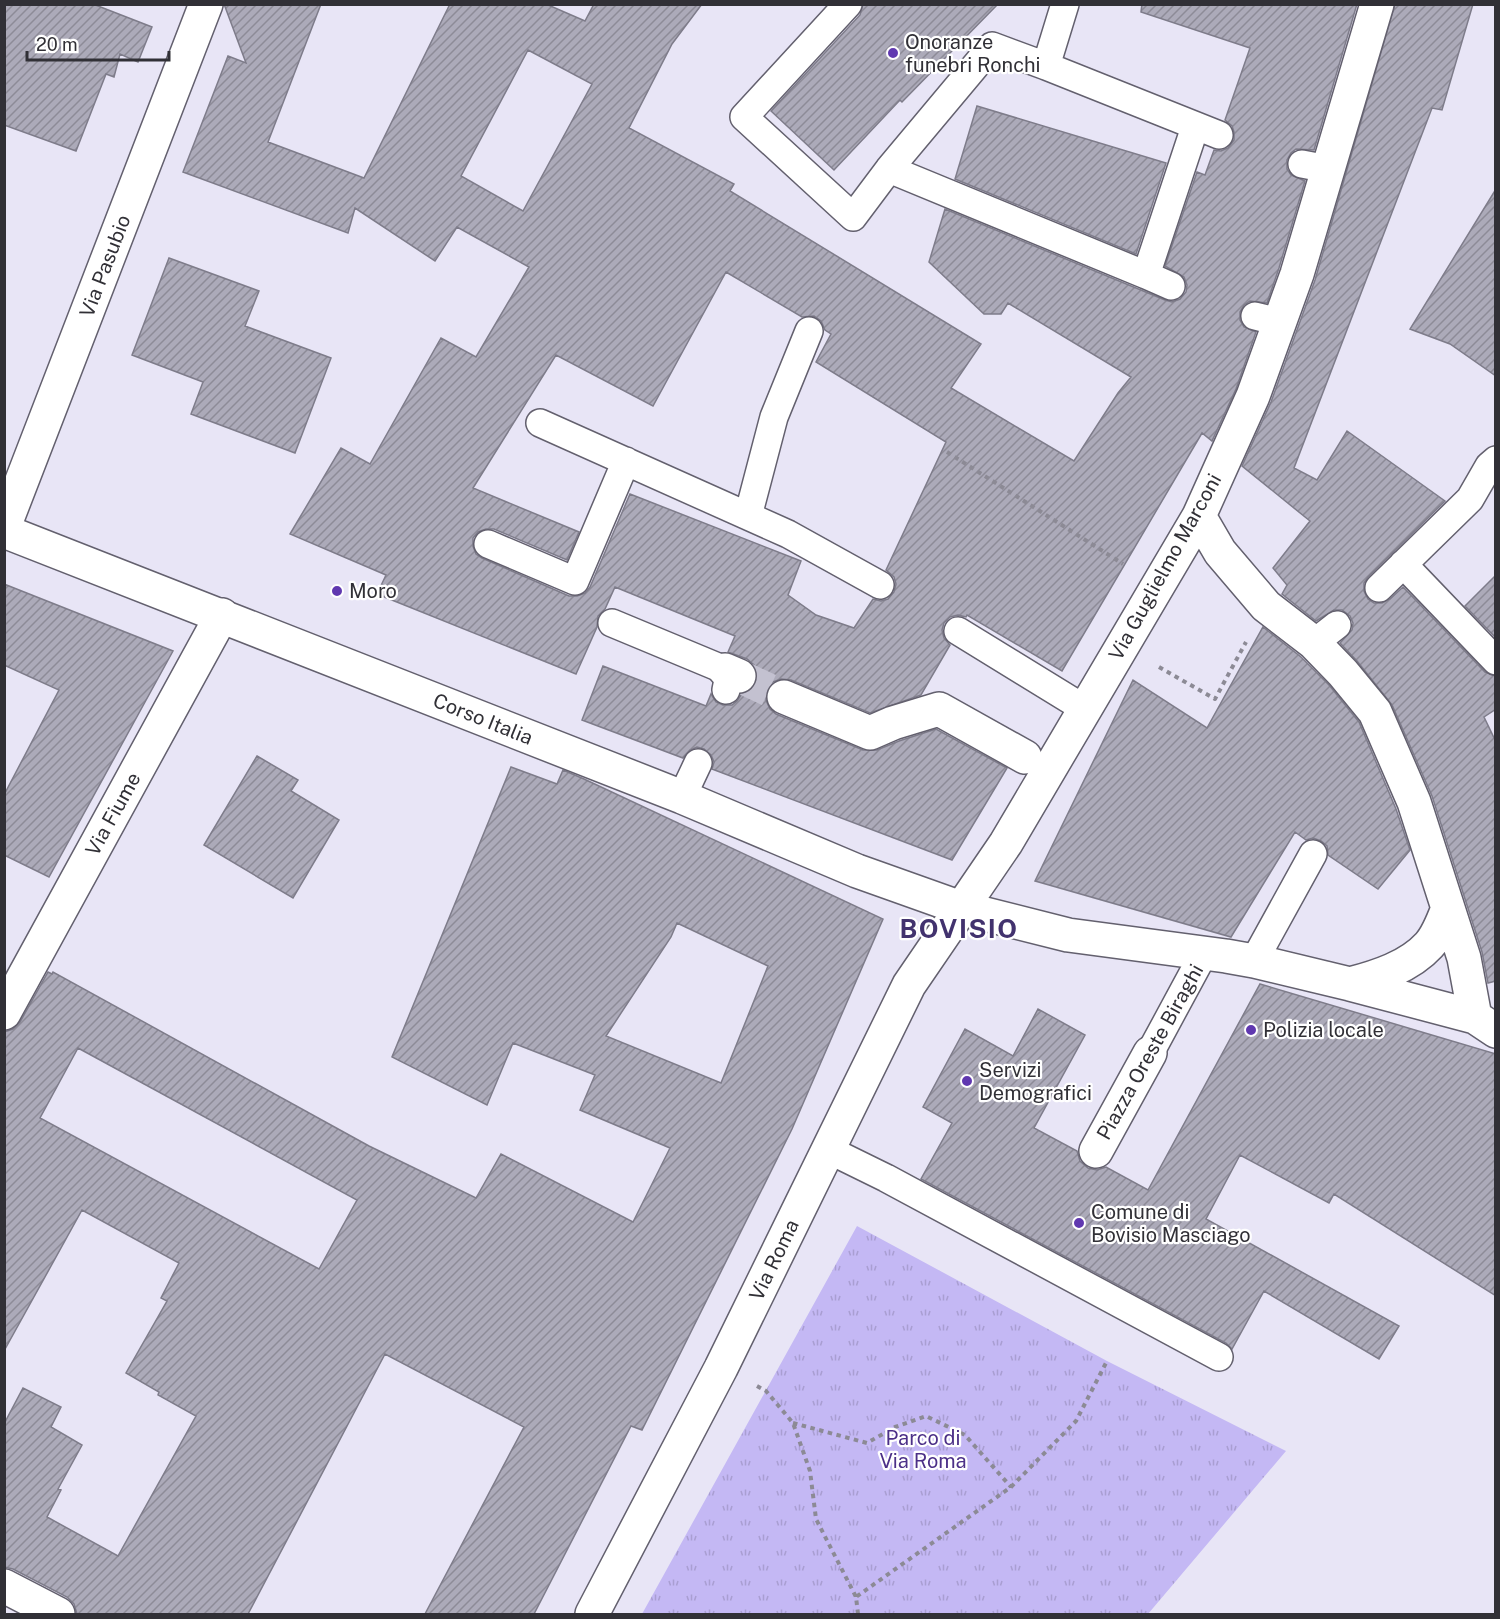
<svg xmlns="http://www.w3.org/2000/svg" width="1500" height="1619" font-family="'Public Sans',sans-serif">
<defs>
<pattern id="grass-tufts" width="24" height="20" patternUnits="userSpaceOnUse" patternTransform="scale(1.5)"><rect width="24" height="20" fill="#c4b8f4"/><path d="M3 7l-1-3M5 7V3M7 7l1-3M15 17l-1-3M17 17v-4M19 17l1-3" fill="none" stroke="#a99ed2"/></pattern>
<pattern id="building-hatch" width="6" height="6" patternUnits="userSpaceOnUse" patternTransform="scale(1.5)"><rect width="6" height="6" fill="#acaab9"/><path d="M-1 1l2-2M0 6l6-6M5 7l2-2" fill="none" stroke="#8d8b97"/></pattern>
</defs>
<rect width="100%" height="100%" fill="#e8e5f6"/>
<!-- grass -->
<path fill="url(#grass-tufts)" d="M857,1226l250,135 179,90 -138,163h-506z"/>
<!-- building -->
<path fill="url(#building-hatch)" stroke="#7e7c8a" stroke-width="1.5" fill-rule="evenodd" d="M4,4h89l59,23 -14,35 -18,-8 -6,23 -8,-3 -30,77 -72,-26z
M224,4h97l-53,138 96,36 86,-174h96l39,17 9,-17h108l-30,40 -43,84 105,56 -4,7 251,153 -30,44 123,73 44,-68 13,-16 -123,-74 -7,11h-17l-55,-52 16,-53 220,91 7,2 8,-3 6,-7 1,-7 -3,-8 -19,-11 32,-94 8,3 9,-25 7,1 7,-3 6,-8v-8l-2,-6 -7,-6 25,-72 -109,-36 1,-8h215l-43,146 -18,-1 -5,4 -4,7v9l4,6 14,6 -26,87 -12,35 -17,-2 -6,4 -4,7v8l4,7 12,5 -20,57 -24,52 -10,-8 -140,238 -95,-56 -1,2 -8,-2 -8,2 -6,6 -2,7 2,8 6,7 -29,50 -51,18 -79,-33 -10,-1 -8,3 -6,7 -1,11 4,9 6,5 87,36h14l22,-9 37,-12 71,39 -55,92 -240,-91 2,-7 -3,-7 -7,-6 -7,-2 -7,3 -7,8 -101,-38 21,-54 103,40 5,-12 5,8 7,3h9l5,-4 4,-6 10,-4 5,-7 2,-10 -4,-9 -7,-6 -19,-7 7,-16 -120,-49 -10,22 -7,7 -1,11 -21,47 -199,-80 9,-19 -96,-41 51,-86 29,16 71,-126 35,19 53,-90 -72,-40 -22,34 -80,-53 -7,25 -165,-61 45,-116 18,7zM528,50l64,34 -69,127 -62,-35zM726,272l76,45 12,-1 7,5 4,9 6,4 -15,28 130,80 -60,128 8,7 2,7 -2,8 -6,7 -7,2 -8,-2 -19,29 -38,-13 -28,-20 13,-34 -171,-67 -40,93 -5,6 -8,3h-8l-87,-38 -6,-4 -3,-8v-8l5,-6 8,-3h8l73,31 12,-28 -106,-44 83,-133 97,51z
M863,4h135l-96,98 -2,-2 -66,70 -63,-59 89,-96z
M1395,4h78l-31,106 -10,-2 -138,360 23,12 30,-49 98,70 -77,76 -4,6v8l4,8 6,4h8l8,-4 13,-12 82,85 11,4v33l-12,8 12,25v239l-8,2 -6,-31 -50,-156 -40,-91 -35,-44 -17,-18 12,-13 1,-7 -3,-7 -8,-6h-8l-18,11 -34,-27 5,-9 -14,-17 37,-47 -68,-55 29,-64 44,-122z
M977,106l189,57 -30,91 -181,-75z
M1496,189v187l-46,-32 -40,-15z
M169,258l90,33 -14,35 86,32 -36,95 -104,-39 12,-32 -71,-27z
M1496,575v63l-31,-32z
M4,584l169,67 -124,226 -45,-22v-60l55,-105 -55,-25z
M1263,627l38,30 28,28 30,37 37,87 14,41 -32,39 -50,-34 -1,-9 -6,-5 -8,-3 -7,2 -11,-8 -64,105 -196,-56 98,-201 74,48z
M257,756l41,24 -7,11 48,29 -46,78 -89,-53z
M511,767l46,17 6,-14 21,9 299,140 -91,210 -150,301 -11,-4 -97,188h-109l99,-187 -139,-73 -137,260h-171l-3,-10 -7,-7 -54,-28 -9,-2v-143l19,-36 38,19 -10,20 31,18 -24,44 3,1 -14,27 71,39 78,-140 -38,-21 1,-3 -33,-19 41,-72 -6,-3 18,-35 -97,-53 -78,141v-319l9,-3 7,-7 28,-50 4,2 1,-2 316,174 107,52 25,-44 132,68 37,-74 -90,-38 15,-35 -82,-32 -26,62 -95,-48zM677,923l91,43 -47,117 -115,-47 65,-99zM78,1048l279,152 -38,69 -279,-151z
M1260,984l236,70v242l-162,-102 -5,9 -89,-48 -34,64 193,107 -20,33 -115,-68 -32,58 -6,-6 -305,-164 31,-56 -29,-16 42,-78 48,27 25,-47 47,26 -51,93 43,23 3,10 8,7 9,2 9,-3 42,23z"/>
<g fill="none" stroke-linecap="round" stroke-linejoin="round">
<!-- street-tunnel -->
<path stroke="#c3c1d0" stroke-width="33" stroke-dasharray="33 16" stroke-linecap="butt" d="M739,676l45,21"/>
<defs>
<path id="lane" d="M848,4l-104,113 109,100 36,-48 103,-123 54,20
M1065,4l-19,62 173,69
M1302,164l26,5
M889,169l257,106 49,-148
M1146,275l25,11
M1255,316l24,6
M540,423l248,111 92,51
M748,516l26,-99 35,-86
M488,544l87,37 51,-120
M1403,564l93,97
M1379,588l91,-89 19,-33 7,-6
M612,623l113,47 3,10 -2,10
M958,631l127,78
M1314,643l23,-18
M682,797l16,-34
M1254,961l59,-107
M1150,1053l54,-100
M829,1150l57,28 333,179"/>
<path id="street" d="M4,527l202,-523
M725,670l14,6
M784,697l86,36 23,-10 46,-14 86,48
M4,1013l218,-398
M1096,1151l54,-98
M4,1586l54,28"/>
<path id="secondary" d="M1199,516l21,36 46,54 48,37 29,30 32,39 39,90 50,156 11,59
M4,531l678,266 175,74 104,37 107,27 158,21 28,5 96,23 125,33 21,14
M1350,984c27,-7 59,-17 79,-39 9,-10 14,-24 19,-37
M592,1614l129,-246 188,-383 97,-142 193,-327 54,-120 44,-122 80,-270"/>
</defs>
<!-- lane casing -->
<use href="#lane" stroke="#63606e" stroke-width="30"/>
<!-- street casing -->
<use href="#street" stroke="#63606e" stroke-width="36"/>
<!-- secondary casing -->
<use href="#secondary" stroke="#63606e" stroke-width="36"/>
<!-- path -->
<path stroke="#8c8a95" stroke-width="4" stroke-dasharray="4.5 4.5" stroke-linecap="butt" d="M947,452l176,112
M1159,667l56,32 31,-57
M757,1386l9,5 27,32 17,48 6,48 40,78
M793,1423l74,20 28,-16 31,-11 39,19 46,52
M858,1614l-2,-17 155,-110 65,-66 31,-60"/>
<!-- lane -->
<use href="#lane" stroke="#fff" stroke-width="27"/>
<!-- street -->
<use href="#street" stroke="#fff" stroke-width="33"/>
<!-- secondary -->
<use href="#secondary" stroke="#fff" stroke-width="33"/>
</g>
<!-- markers -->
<g fill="#6038b0" stroke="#fff" stroke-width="2">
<circle cx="893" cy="53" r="6"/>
<circle cx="337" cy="591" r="6"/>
<circle cx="1251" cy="1030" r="6"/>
<circle cx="967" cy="1081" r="6"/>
<circle cx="1079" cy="1223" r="6"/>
</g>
<g text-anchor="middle" stroke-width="4.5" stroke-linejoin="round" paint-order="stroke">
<!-- poi labels -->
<g font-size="20" fill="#313036" stroke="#fff" text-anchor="start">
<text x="905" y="49">Onoranze<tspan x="905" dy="23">funebri Ronchi</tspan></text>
<text x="349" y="598">Moro</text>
<text x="1263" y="1037">Polizia locale</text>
<text x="979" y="1077">Servizi<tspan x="979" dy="23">Demografici</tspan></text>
<text x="1091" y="1219">Comune di<tspan x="1091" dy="23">Bovisio Masciago</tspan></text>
</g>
<!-- street labels -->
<g font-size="20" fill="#313036" stroke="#fff">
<text transform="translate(105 266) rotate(-69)" y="7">Via Pasubio</text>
<text transform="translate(1165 567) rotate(-61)" y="7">Via Guglielmo Marconi</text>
<text transform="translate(483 719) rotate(22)" y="7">Corso Italia</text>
<text transform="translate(113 814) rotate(-61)" y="7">Via Fiume</text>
<text transform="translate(1150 1052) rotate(-61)" y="7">Piazza Oreste Biraghi</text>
<text transform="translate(774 1260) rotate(-64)" y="7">Via Roma</text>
</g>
<!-- park labels -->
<g font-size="20" fill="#4c3088" stroke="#fff">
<text x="923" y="1445">Parco di<tspan x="923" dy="23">Via Roma</tspan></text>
</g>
<!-- district labels -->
<g font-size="26" font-weight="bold" letter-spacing="1.5" fill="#42326e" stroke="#fff">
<text x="959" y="938">BOVISIO</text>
</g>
</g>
<!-- border -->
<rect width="1500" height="1619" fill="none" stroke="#313036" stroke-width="12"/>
<!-- scale -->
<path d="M27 51v9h142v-9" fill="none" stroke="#313036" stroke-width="3"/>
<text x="36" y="51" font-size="18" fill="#313036" stroke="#ffffff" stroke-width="4.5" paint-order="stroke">20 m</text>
</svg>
